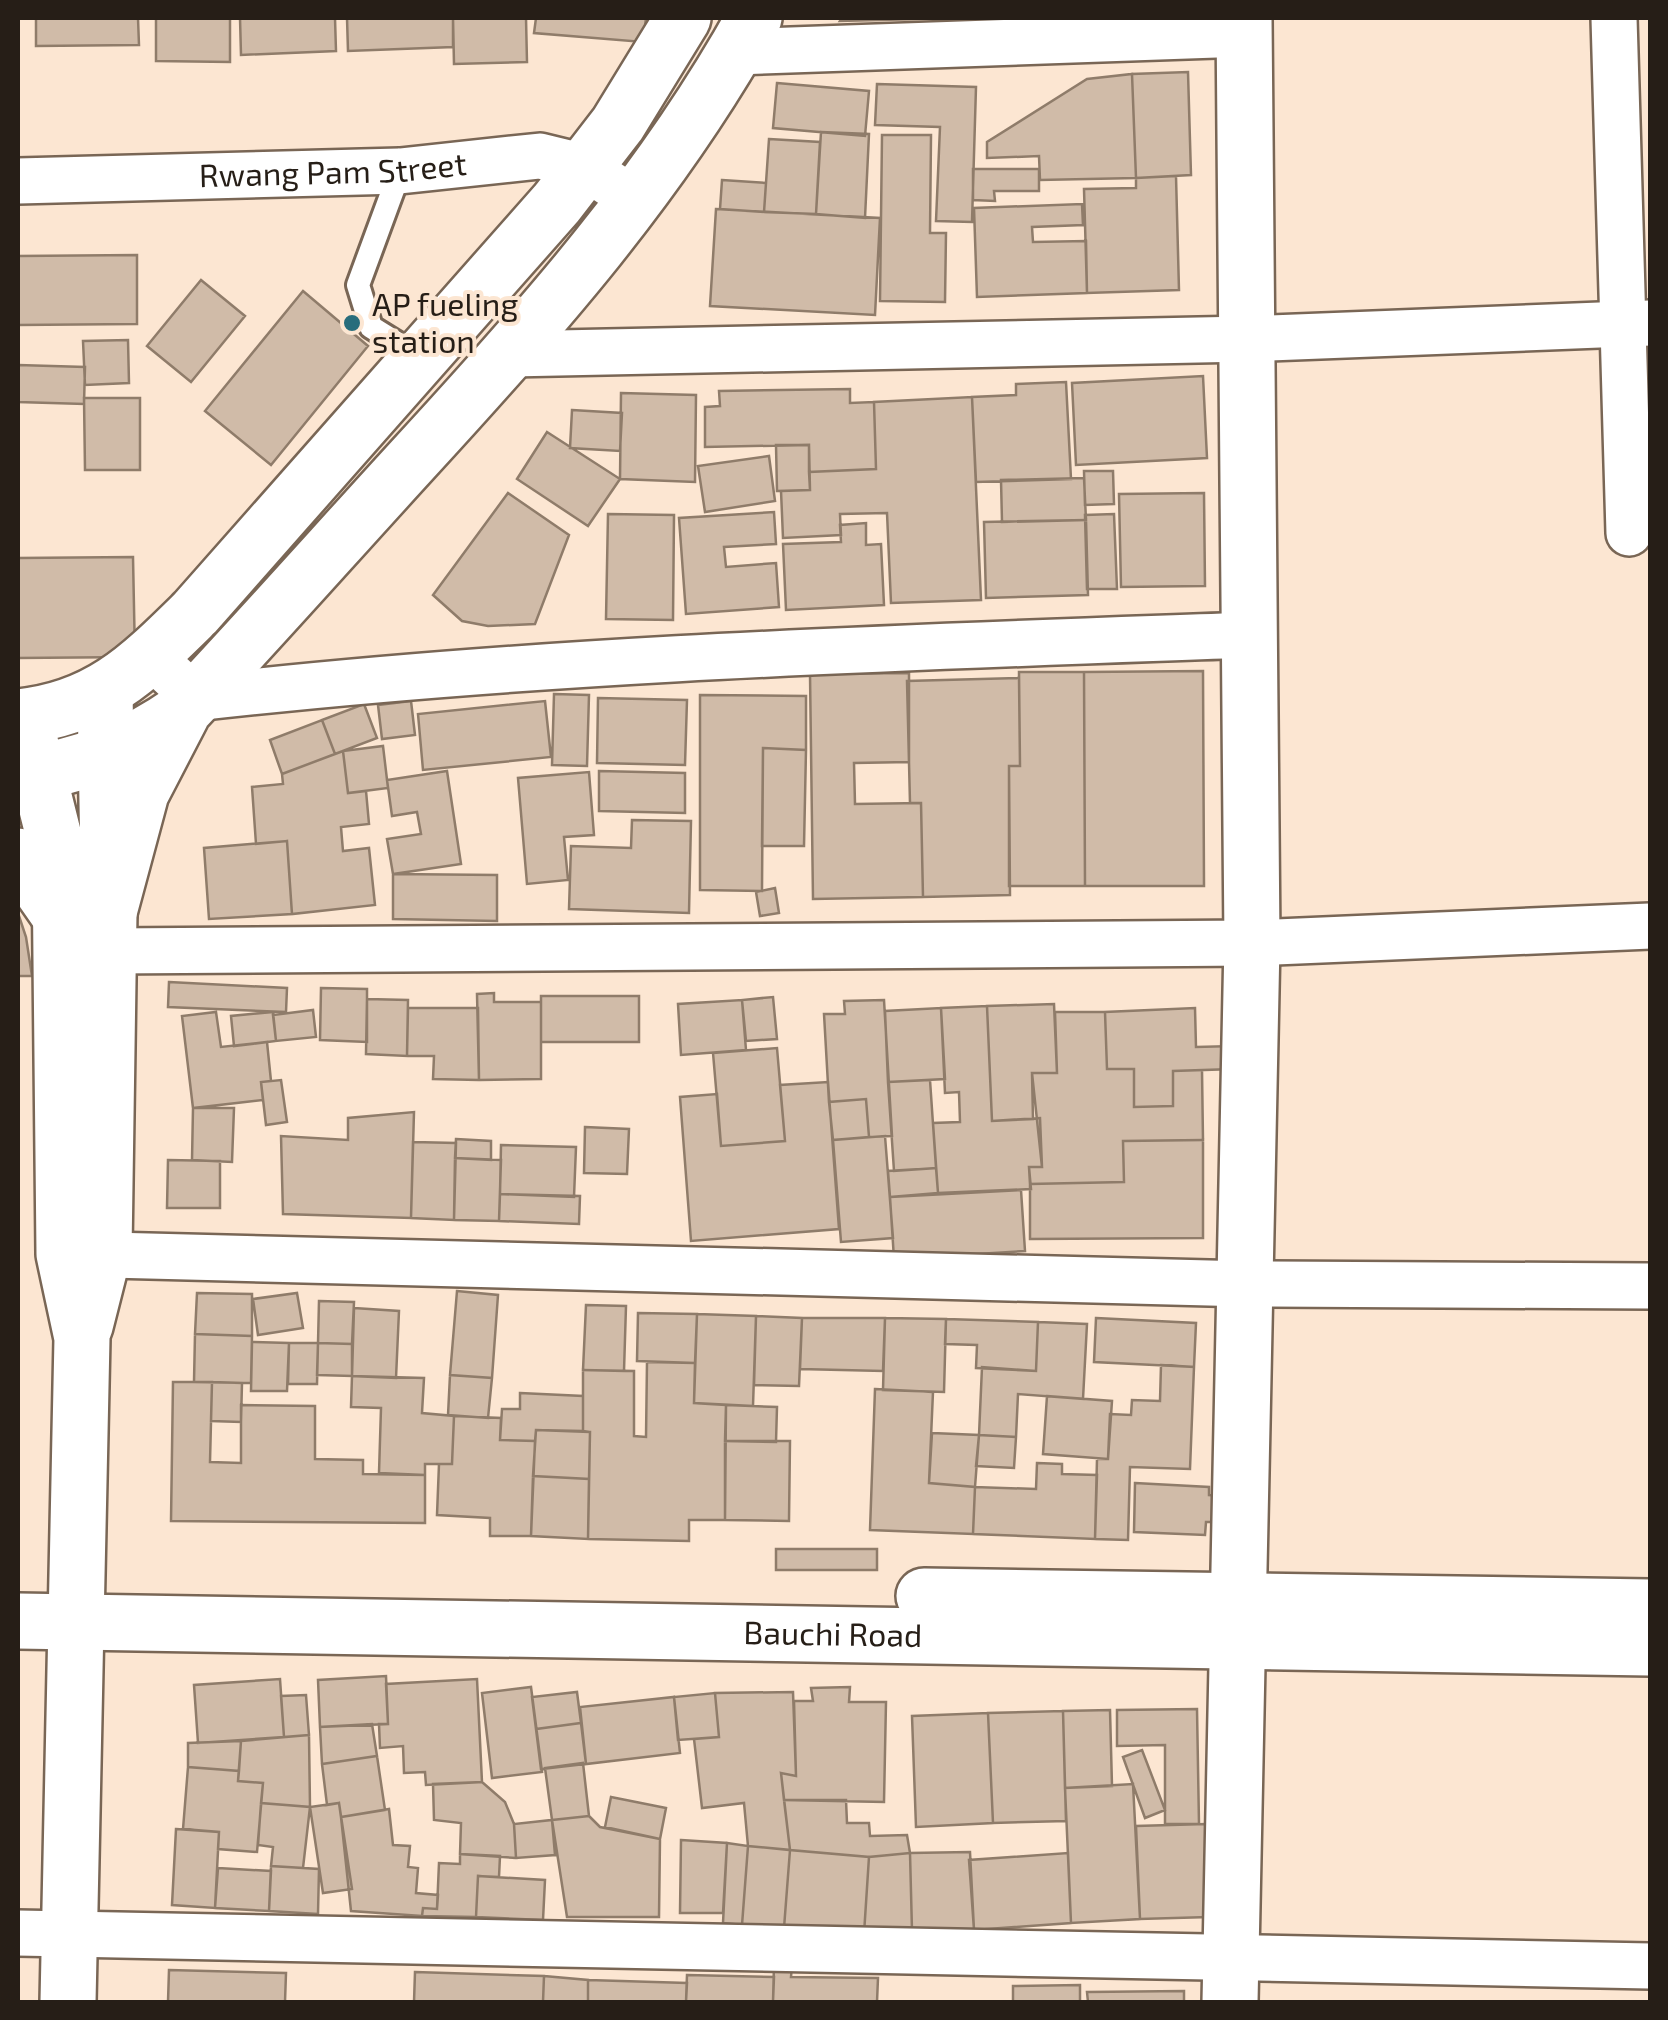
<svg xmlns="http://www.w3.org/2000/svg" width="1668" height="2020" font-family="'Exo 2',sans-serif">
<rect width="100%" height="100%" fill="#fce6d2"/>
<!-- building -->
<path fill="#d0bba8" stroke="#8f7c6a" stroke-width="2.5" d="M36,18h102l1,27 -103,1z
M156,18h74v44l-74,-1z
M240,18h95l1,33 -95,4z
M347,18h106v29l-105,4z
M453,18h73l1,44 -73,2z
M536,18h110l-3,24 -109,-9z
M842,18h121l-123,3z
M1188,72l3,103 -55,3 -4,-104z
M1132,74l4,104 -96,2 -1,-24 -52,2v-16l100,-63z
M777,83l92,8 -4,45 -92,-8z
M877,84l99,3 -4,135 -36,-1 4,-94 -65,-2z
M821,132l48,2 -4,84 -49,-4z
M882,135h49l-1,98h16l-1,69 -65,-1z
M769,139l51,3 -4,72 -52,-2z
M973,169h66v22h-45l1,10 -22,-1z
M1176,176l3,114 -92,3 -3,-104 52,-1v-10z
M722,180l44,3 -2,29 -44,-3z
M1082,204l1,21 -51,2 1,15 53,-1 1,52 -110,4 -3,-89z
M716,209l164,9 -5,97 -165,-9z
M137,255v69l-119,1v-69z
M201,280l44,36 -54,66 -44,-36z
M303,291l65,55 -97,119 -66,-54z
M128,340l1,43 -44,2 -2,-44z
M18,365l67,2 -1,37 -66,-2z
M1203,376l4,82 -131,7 -4,-82z
M1066,382l5,97 -95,3 -4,-85 44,-2v-11z
M850,389v14l24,-1 2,67 -67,3v-27l-104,2v-40l15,-1 -1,-15z
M621,393l75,2 -1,87 -75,-3z
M972,397l9,203 -90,3 -4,-90 -47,1 1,21 -58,3 -2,-47 29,-1 -1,-18 67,-3 -2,-67z
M84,398h56v72h-55z
M572,410l50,3 -2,38 -50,-3z
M547,432l73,47 -32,47 -71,-47z
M776,445h33l1,45 -33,1z
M769,456l6,45 -70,11 -7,-46z
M1084,471h29l1,33 -29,1z
M1084,478l2,42 -84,2 -1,-42z
M508,493l61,42 -34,89 -47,2 -26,-5 -29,-26z
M1204,493l1,93 -84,1 -2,-93z
M774,512l2,32 -52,3 2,20 50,-4 3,44 -93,7 -7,-96z
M608,514l66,1 -1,105 -67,-1z
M1114,514l3,75h-30l-2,-74z
M1086,520l2,75 -102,3 -2,-76z
M866,523v22l15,-1 3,61 -98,5 -3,-66 58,-2 -1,-17z
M133,557l2,100 -117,1v-100z
M1203,671l1,215h-119l-1,-214z
M1019,672h65l1,214h-76v-120h11z
M909,673v89l-55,1 1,41 66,-1 2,94 -110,2 -3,-225z
M1019,678l1,88h-11l1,129 -87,2 -2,-94h-11l-3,-122z
M554,694l35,1 -2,71 -35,-1z
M700,695l106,1v54l-43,-2 -1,143 -62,-1z
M598,698l89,2 -2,65 -88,-2z
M411,701l4,34 -33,4 -4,-34z
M545,701l6,56 -128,13 -5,-56z
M364,704l13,34 -42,16 -13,-34z
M322,720l13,34 -53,20 -12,-34z
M383,746l5,42 -40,5 -5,-42z
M763,748l43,2 -2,96h-42z
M343,751l5,42 18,-2 3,33 -28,3 2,24 26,-3 6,57 -83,9 -5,-73 -31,3 -4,-57 31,-3 -1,-10z
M447,771l14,93 -68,10 -6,-35 34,-5 -4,-22 -25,4 -5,-36z
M599,771l86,2v40l-86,-2z
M589,772l5,63 -30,2 4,43 -41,4 -9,-106z
M632,820l59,1 -2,92 -120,-4 2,-63 60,2z
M287,841l5,73 -83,5 -5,-71z
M393,874l104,1v46l-104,-2z
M775,888l4,25 -19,3 -4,-24z
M18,913l8,24 6,39h-14z
M169,982l118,6 -1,24 -118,-5z
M321,988l46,1v53l-47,-2z
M494,993v9h47v77l-62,1 -2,-86z
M541,996h98v46h-98z
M773,997l4,42 -31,2 -4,-41z
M367,999l41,1 -1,56 -41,-2z
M742,1000l4,50 -65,5 -3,-51z
M884,1000l8,136 -23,1 -3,-38 -37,3 -5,-88h21l-1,-13z
M1054,1004l3,69h-25l1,46 -41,2 -5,-115z
M987,1006l5,115 48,-3 2,49h-13l2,22 -93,4 -5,-70 27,-1 -1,-30 -14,1 -4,-85z
M408,1008h70l1,72 -46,-1 1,-23h-27z
M941,1008l4,71 -57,3 -3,-71z
M1195,1008l1,39 38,-1v23l-61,2v35l-39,1v-38h-27l-2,-57z
M313,1010l3,27 -40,4 -3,-26z
M216,1012l5,35 46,-5 4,39 -10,1 2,18 -70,8 -11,-92z
M273,1012l3,29 -42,5 -3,-30z
M1055,1012h50l2,57h27v38l39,-1v-35l29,-1 1,70 -80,1 1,41 -94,2 -1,-17h13l-10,-94h25z
M777,1048l8,93 -64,5 -8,-93z
M281,1080l6,42 -21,3 -5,-43z
M930,1080l6,88 -42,3 -6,-89z
M828,1082l11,147 -148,12 -11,-144 37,-3 4,52 64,-5 -5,-56z
M866,1099l3,38 -36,3 -4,-38z
M193,1108h41l-2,54 -40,-2z
M414,1112l-3,106 -128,-4 -2,-78 67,4v-22z
M585,1127l44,2 -2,45 -43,-1z
M885,1136l8,102 -52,4 -8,-102z
M456,1139l35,2v19l-36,-2z
M1203,1140v98l-173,1v-55l94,-2 -1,-41z
M413,1142l43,1 -2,77 -43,-2z
M501,1145l75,2 -2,50 -74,-3z
M455,1158l46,2 -2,61 -45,-1z
M168,1160l52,1v47h-53z
M936,1168l2,25 -48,4 -2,-26z
M1021,1190l4,61 -131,8 -4,-62z
M500,1194l80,2 -1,28 -80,-3z
M457,1291l41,4 -6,83 -42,-3z
M197,1293l55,1v42l-57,-2z
M297,1293l6,35 -45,7 -5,-36z
M319,1301l35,1 -2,42 -34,-1z
M586,1305l40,1 -2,65 -41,-1z
M354,1308l45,3 -3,67 -44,-2z
M638,1313l59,1 -2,49 -58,-2z
M697,1314l59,2 -3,90 -59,-3z
M756,1316l46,2 -3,68 -45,-1z
M802,1318h83l-2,53 -83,-2z
M885,1318l61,1 -2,73 -61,-2z
M1096,1318l100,5 -2,44 -100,-5z
M946,1319l92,3 -2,49 -60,-3 1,-23 -32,-1z
M1038,1322l49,2 -4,75 -65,-5 -2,43 -37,-2 3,-68 54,4z
M195,1334l57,2 -1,47 -57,-1z
M252,1342l37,1 -2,48h-36z
M289,1343h29l-1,41h-29z
M318,1343l34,1v32l-35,-1z
M647,1362l48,1 -1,40 32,2 -1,115h-36v21l-101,-2 2,-107 -7,-1v-61l51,1v65l12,1z
M1161,1365l33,2 -4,102 -60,-2 -2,73 -33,-1 2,-80h11l2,-45 21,1 1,-15 28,1z
M450,1375l42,3 -4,40 -40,-3z
M352,1376l72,2 -2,35 32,3 -2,48h-27v11l-46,-2 2,-65 -30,-1z
M173,1382h39l-2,80 31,1v-58l74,1v53l48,1v14l62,1v48l-254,-2z
M212,1382l30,1 -1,39 -30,-1z
M875,1389l58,3 -4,91 46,4 -2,47 -103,-4z
M520,1393l63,3v35l-47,-1 -1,11 -35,-1 2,-31h18z
M1047,1396l65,5 -4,58 -65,-5z
M726,1405l51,2 -1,35 -51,-1z
M454,1416l47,2 -1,22 35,1 -4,95h-41v-18l-53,-3 2,-51h13z
M536,1430l54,2 -1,47 -56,-3z
M932,1433l47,2 -4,52 -46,-4z
M979,1435l37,2 -2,31 -38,-2z
M725,1441h65l-1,80 -64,-1z
M1037,1463l25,1v10l35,1 -2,64 -122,-5 2,-47 61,2z
M533,1476l56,3 -1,60 -57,-3z
M1135,1483l74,4v8l15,1 -1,26h-17l-1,13 -71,-3z
M776,1549h101v21h-101z
M386,1676l2,48 -68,3 -2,-47z
M280,1679l4,58 -86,6 -4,-58z
M477,1679l5,103 -56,3 -1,-13 -21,1 -1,-27 -23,2 -1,-24h9l-2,-40z
M531,1687l11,85 -50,6 -10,-85z
M850,1687l-1,15h37l-2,100 -100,-2 -3,-27 15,3 -2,-75h19l-2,-13z
M577,1692l4,31 -45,6 -4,-32z
M793,1692l3,84 -15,-3 9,77 -42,-4 -4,-43 -42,5 -8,-69 25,-2 -4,-44z
M715,1693l4,44 -41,3 -4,-43z
M306,1695l3,40 -25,2 -3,-41z
M674,1697l6,56 -94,11 -6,-57z
M1197,1709l2,115h-34v-79l-48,1v-36z
M1110,1710l2,76 -47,2 -2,-77z
M1063,1711l3,110 -73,2 -5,-110z
M988,1713l5,110 -77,4 -4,-111z
M581,1723l5,41 -45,5 -5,-40z
M372,1724l5,32 -55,8 -2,-37z
M309,1735l1,72 -49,-4 2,-20 -25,-2 3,-40z
M241,1741l-2,30 -51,-4v-24z
M1142,1750l23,60 -20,8 -22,-61z
M377,1756l8,54 -44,7 -2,-14 -12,2 -5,-41z
M583,1763l6,53 -37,4 -7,-52z
M188,1767l51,4 -1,10 25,2 -6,69 -39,-3 1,-17 -36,-3z
M482,1782l23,20 9,22 2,34 -56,-4 1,-31 -27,-3 -1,-36z
M1133,1784l7,135 -69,4 -6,-135z
M611,1797l55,11 -6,31 -55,-12z
M784,1800h62l1,23h22l1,13 37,-1 3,18 -41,4 -79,-7z
M261,1803l49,4 -7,61 -32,-2 2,-19 -15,-2z
M339,1803l13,86 -29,4 -13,-86z
M389,1809l4,36 17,1 -2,21 10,1 -2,25 22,2 -1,14 -14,-1 -1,8 -71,-5 -10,-94z
M589,1816l11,11 60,12 -1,78h-92l-15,-97z
M552,1820l3,35 -39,3 -2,-34z
M1206,1824l3,93 -69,2 -4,-93z
M176,1829l43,3 -4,76 -43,-3z
M681,1840l46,3 -4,70h-43z
M727,1843l21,3 -6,79 -19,-2z
M748,1846l42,4 -6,78 -42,-3z
M790,1850l79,7 -5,77 -80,-6z
M970,1852l4,78 -62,1 -2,-78z
M910,1853l2,78 -48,3 5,-77z
M1068,1853l3,70 -97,7 -5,-70z
M460,1854l40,2 -1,21 -21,-1 -2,41 -54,-1 1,-8 14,1 2,-46 21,1z
M271,1866l48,3 -1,45 -49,-3z
M218,1868l53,3 -2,40 -54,-3z
M478,1876l67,4 -2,40 -67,-3z
M774,1965l18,1 -1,11 87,1 -1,24h-104z
M169,1970l117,3 -1,29h-117z
M415,1972l129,4 -1,26h-129z
M687,1975l87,2 -1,25h-87z
M544,1976l44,4v22h-45z
M588,1980l99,3 -1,19h-98z
M1080,1985v17h-67v-16z
M1184,1991v11h-96l-1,-10z"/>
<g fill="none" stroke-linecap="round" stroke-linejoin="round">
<defs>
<path id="service" d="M400,171l-42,114 13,42 50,31"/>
<g id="minor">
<path d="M1614,18l15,515"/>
<path d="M735,52l510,-18"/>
<path id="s1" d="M18,181l382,-10 140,-15 45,11 51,34"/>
<path d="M510,354l737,-15 403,-16"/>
<path d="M151,656l45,42c352,-40 700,-50 1054,-63"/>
<path d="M109,951l1143,-8 398,-17"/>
<path d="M71,1254l1177,30 402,2"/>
<path d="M18,1933l1632,33"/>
</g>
<path id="tertiary" d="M24,717l36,144 4,393 18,84 -14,664
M85,1326l19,-75 5,-339 -4,-219
M1230,2002l22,-1059 -8,-925"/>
<path id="primary" d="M18,717c81,-8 121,-49 177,-104l362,-410 61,-79 65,-106
M18,775c64,-8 113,-28 166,-65 78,-83 154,-169 231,-253 127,-138 248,-275 339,-439
M18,856l44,63
M109,912l32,-119 41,-79"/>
<g id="trunk">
<path d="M924,1596l726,11"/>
<path id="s2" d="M18,1621l1632,27"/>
</g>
</defs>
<!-- service casing -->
<use href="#service" stroke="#796655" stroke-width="28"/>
<!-- minor casing -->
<use href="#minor" stroke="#796655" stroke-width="50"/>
<!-- tertiary casing -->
<use href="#tertiary" stroke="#796655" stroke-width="60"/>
<!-- primary casing -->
<use href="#primary" stroke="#796655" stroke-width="60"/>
<!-- trunk casing -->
<use href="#trunk" stroke="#796655" stroke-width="60"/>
<!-- service -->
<use href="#service" stroke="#fff" stroke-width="22"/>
<!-- minor -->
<use href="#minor" stroke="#fff" stroke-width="45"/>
<!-- tertiary -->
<use href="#tertiary" stroke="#fff" stroke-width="55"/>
<!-- primary -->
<use href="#primary" stroke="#fff" stroke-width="55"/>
<!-- trunk -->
<use href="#trunk" stroke="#fff" stroke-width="55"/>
</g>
<!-- markers -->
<circle fill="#286d7c" stroke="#fce6d2" stroke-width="4" cx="352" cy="323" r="10"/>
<g text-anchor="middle" stroke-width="8" stroke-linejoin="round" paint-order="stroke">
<!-- street labels -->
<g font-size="32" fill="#261e17" stroke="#fce6d2">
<text dy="11" stroke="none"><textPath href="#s1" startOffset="315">Rwang Pam Street</textPath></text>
<text dy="11" stroke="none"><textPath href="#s2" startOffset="815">Bauchi Road</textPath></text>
</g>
<!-- poi labels -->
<g font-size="32" fill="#261e17" stroke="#fce6d2" text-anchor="start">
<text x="372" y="316">AP fueling<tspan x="372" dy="37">station</tspan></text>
</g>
</g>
<!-- border -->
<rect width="1668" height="2020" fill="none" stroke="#261e17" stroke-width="40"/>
</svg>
